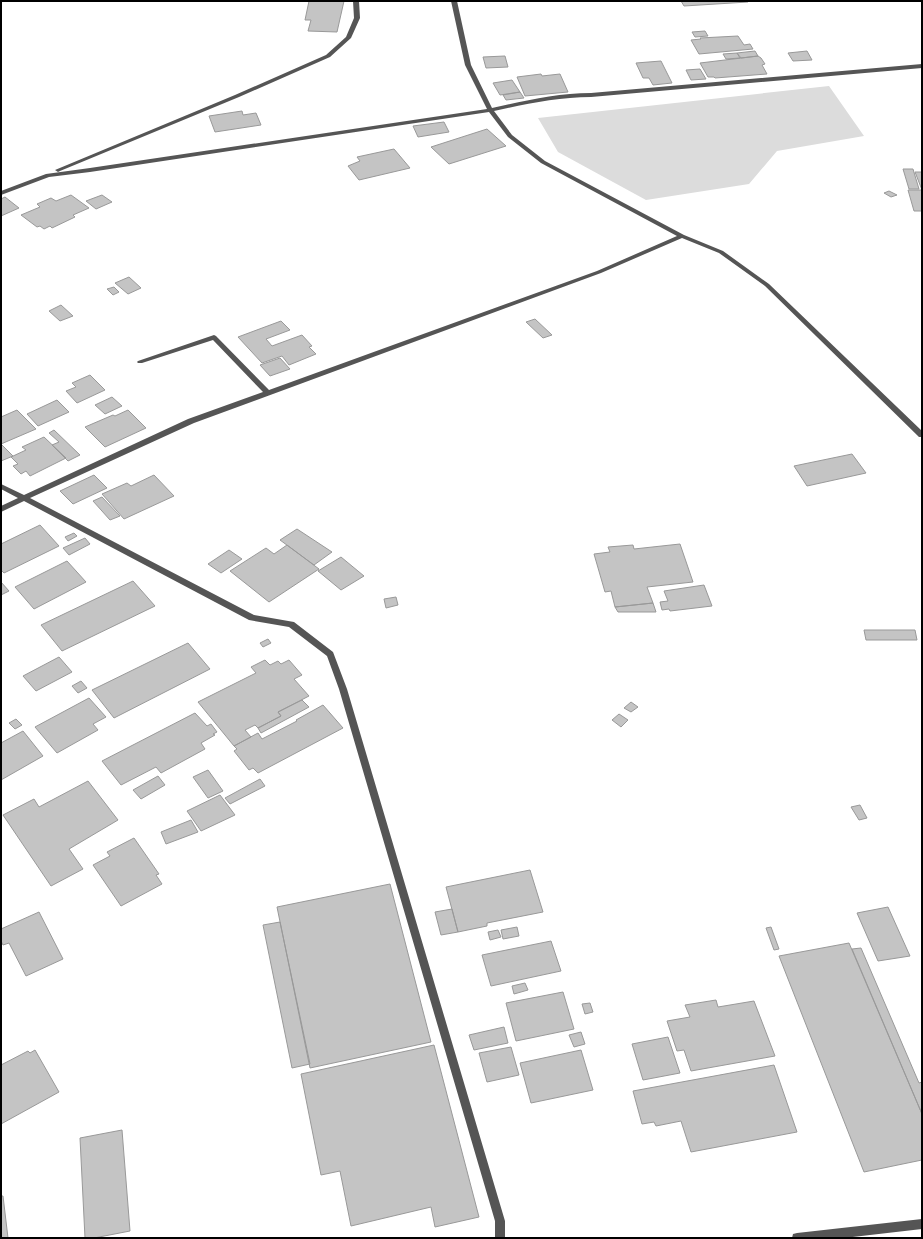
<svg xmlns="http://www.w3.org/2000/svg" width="923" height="1239" font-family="'Fira Sans Condensed',sans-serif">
<rect width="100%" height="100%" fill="#fff"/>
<!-- green -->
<path fill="#dcdcdc" d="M829,86l35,50 -87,15 -28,33 -103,16 -88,-48 -20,-34z"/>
<!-- building -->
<path fill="#c4c4c4" stroke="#999" d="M309,1h35l-7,31 -29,-1 3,-11h-6z
M681,1h66l1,1 -64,4z
M705,31l3,5 -13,1 -3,-5z
M738,36l6,9 6,-1 3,5 -54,5 -8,-14 10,-1 -1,-1z
M755,51l3,5 -17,2 -4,-5z
M807,51l5,9 -19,1 -5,-8z
M737,53l3,5 -14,1 -3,-5z
M505,56l3,11 -22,1 -3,-11z
M758,56l3,2 4,6 -3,1 5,9 -52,4 -1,-1h-6l-8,-14z
M661,61l11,22 -19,2 -4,-7h-6l-7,-15z
M700,69l6,10 -15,1 -5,-10z
M541,74l1,2 18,-2 8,18 -43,4 -8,-19z
M512,80l8,12 -20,3 -7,-12z
M520,92l4,6 -18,2 -3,-5z
M242,111l1,4 13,-2 5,12 -46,7 -6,-16z
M444,122l5,10 -31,5 -5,-11z
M487,129l19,17 -57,18 -18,-17z
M394,149l16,19 -51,12 -11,-14 12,-5 -3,-4z
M903,169h10l6,20h-10z
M915,172h7v39h-8l-6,-21h14z
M889,191l8,4 -6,2 -7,-4z
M71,195l18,13 -16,7 2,2 -23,11 -2,-2 -6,3 -4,-3 -3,1 -16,-12 19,-8 -3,-3 14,-6 5,3z
M102,195l10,7 -16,7 -10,-8z
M5,197l14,11 -18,8v-17z
M129,277l12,11 -13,6 -13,-11z
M114,287l5,5 -6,3 -6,-6z
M61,305l12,11 -13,5 -11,-10z
M535,319l17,16 -9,3 -17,-16z
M281,321l9,9 -24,9 6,7 30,-11 10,11 -3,1 7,7 -27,11 -7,-9 -20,7 -24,-26z
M280,358l10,11 -20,7 -10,-11z
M90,375l15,15 -28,13 -11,-12 10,-4 -4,-4z
M112,397l10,9 -17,8 -10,-9z
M57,400l12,12 -31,14 -11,-12z
M17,410l19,19 -35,15v-27z
M128,410l18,18 -41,19 -20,-20 28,-12 2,1z
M54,430l26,25 -12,6 -16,-16 7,-3 -10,-9z
M44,437l22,21 -36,18 -4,-5 -5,3 -8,-8 5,-2 -7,-7 15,-7 -4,-3z
M2,445l11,11 -12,5v-15z
M852,454l14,19 -59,13 -13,-20z
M94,475l13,13 -34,16 -13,-13z
M154,475l20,21 -50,23 -22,-25 25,-11 4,3z
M102,497l18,19 -10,4 -17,-19z
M40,525l19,21 -55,27 -3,-3v-26z
M297,529l35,23 -18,13 -34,-25z
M74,533l3,3 -9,5 -3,-4z
M85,538l5,6 -21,11 -6,-7z
M680,544l13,38 -46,5 6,16 -38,4 -4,-16 -6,1 -11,-38 16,-2 -2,-5 25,-2 1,4z
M287,545l32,24 -50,33 -39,-31 36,-23 8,6z
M229,550l13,9 -21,14 -13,-9z
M341,557l23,19 -23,14 -23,-19z
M67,561l19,21 -52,27 -19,-22z
M133,581l22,25 -93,45 -21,-26z
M1,582l8,9 -8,4z
M704,585l8,21 -42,5 -1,-2 -7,1 -2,-8 8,-1 -4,-10z
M396,597l2,8 -12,3 -2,-9z
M653,603l3,9h-38l-3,-5z
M864,630h51l2,10h-51z
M268,639l3,4 -8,4 -3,-4z
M188,643l22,26 -96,49 -22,-28z
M59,657l13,15 -36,19 -13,-15z
M265,660l5,5 8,-4 3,3 8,-4 13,15 -8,4 15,17 -31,16 3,4 -23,12 -3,-3 -10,5 6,7 -17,9 -36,-44 58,-29 -5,-6z
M81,681l6,7 -9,5 -6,-7z
M89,698l17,19 -13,7 5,6 -41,23 -22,-26z
M302,700l7,7 -48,26 -3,-5 23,-12 -3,-4z
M631,702l7,5 -7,5 -7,-4z
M323,705l20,23 -85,45 -5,-5 -4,2 -15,-19 3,-2 -3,-3 24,-13 4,6 35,-18 -1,-1z
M195,713l12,13 4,-2 6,8 -4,2 2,1 -14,8 4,6 -44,24 -5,-6 -35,18 -19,-24z
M619,714l9,6 -7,7 -9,-7z
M16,719l6,6 -7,4 -6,-6z
M23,731l20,25 -42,24v-37z
M208,770l15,21 -15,7 -15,-21z
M158,776l7,9 -24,14 -8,-9z
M260,779l5,7 -35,18 -5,-6z
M88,781l30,39 -49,29 14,20 -32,17 -48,-71 31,-16 5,8z
M220,795l15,20 -34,16 -14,-20z
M860,805l7,13 -8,2 -8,-13z
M191,820l7,12 -32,12 -5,-12z
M134,838l25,36 -3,1 6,9 -41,22 -28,-41 17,-9 -3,-4z
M530,870l13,42 -56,11v3l-29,6 -12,-45z
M390,884l41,158 -121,26 -33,-161z
M888,907l22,49 -32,5 -21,-48z
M452,909l6,23 -17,3 -6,-23z
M39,912l24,47 -37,17 -17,-33 -6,2 -2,-4v-12z
M280,922l30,142 -18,4 -29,-143z
M517,927l2,9 -16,3 -2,-9z
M771,927l8,22 -5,1 -8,-22z
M498,930l3,7 -11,3 -2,-8z
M551,941l10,30 -70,15 -9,-31z
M849,943l73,171v46l-58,12 -85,-216z
M861,948l58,135 3,-1v32l-70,-165z
M525,983l3,7 -14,4 -2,-8z
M563,992l11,37 -58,12 -10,-38z
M716,1000l2,7 36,-6 21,55 -84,15 -7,-21 -7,1 -10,-30 23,-4 -5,-12z
M590,1003l3,9 -8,2 -3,-10z
M504,1027l4,16 -34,7 -5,-15z
M581,1032l4,12 -11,3 -5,-12z
M668,1037l12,36 -37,7 -11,-36z
M434,1045l45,172 -44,10 -4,-20 -80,19 -11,-55 -19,4 -20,-101z
M511,1047l8,28 -32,7 -8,-29z
M35,1050l24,42 -58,32v-59l27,-14 2,2z
M581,1050l12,40 -62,13 -11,-40z
M774,1065l23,67 -106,20 -10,-31 -25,5 -2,-4 -12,2 -9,-33z
M122,1130l8,101 -36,7h-9l-5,-100z
M1,1196h2l5,42h-7z"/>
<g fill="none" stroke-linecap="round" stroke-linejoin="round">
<!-- minor -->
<path fill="#555" fill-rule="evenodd" d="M353,1h6l1,17 -9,20 -21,19 -91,40 -179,74 -2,1 -3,-2 180,-75 91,-40 20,-18 8,-19z
M451,1h6l14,64 21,43c33,-7 65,-15 99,-15l331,-29v4l-331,29c-33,0 -65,7 -97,14l18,24 33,26 139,74 39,16 46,33 153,147v6h-3l-154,-151 -46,-33 -37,-15 -81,35 -407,150 -164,75 224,117 40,7 39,30 14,37 158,532v17h-10v-17l-156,-532 -12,-33 -38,-29 -40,-7 -225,-119 -23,11v-6l17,-8 -17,-9v-5l23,11 164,-76 75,-27 -50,-52 -71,23h-4l-1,-1 1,-1 76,-26 2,1 53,54 328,-119 80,-35 -136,-73 -33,-26 -19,-25 -399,60 -41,5 -48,18v-4l45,-17 44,-6 397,-59 -22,-44z"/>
<!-- tertiary -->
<path fill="#555" fill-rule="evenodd" d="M922,1219v10l-78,9h-52l1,-4 4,-1z"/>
</g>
<!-- border -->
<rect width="923" height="1239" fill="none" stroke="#000000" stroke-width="4"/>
</svg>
